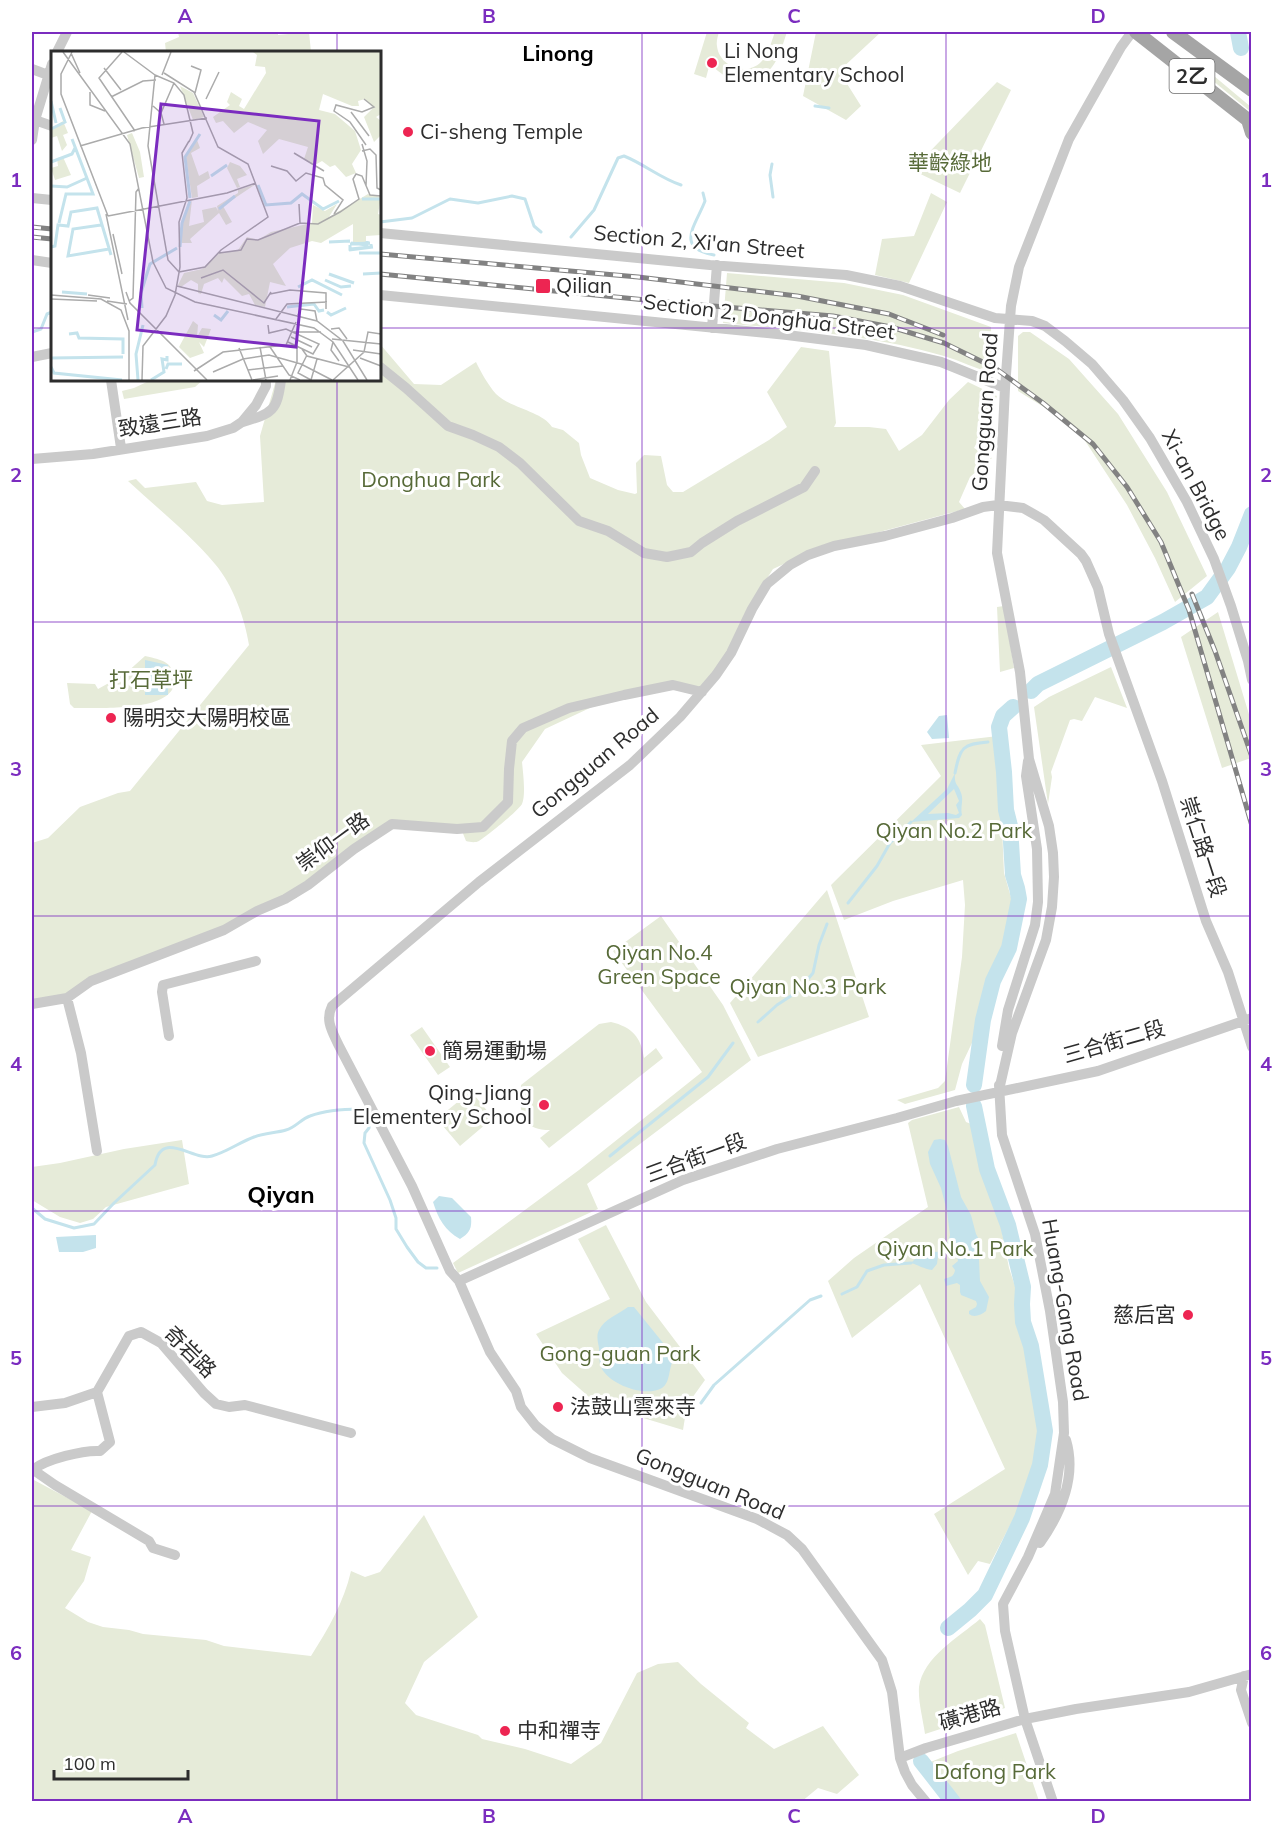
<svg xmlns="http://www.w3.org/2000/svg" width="1283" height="1833" font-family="Mulish,'Noto Sans TC',sans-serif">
<rect width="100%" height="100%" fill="#fff"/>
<!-- green -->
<path fill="#e6ebd9" d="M178,32h100v3l31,-3 2,20h-145l-1,-9 14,-6z
M707,32h12c-1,4 -3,9 -2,14 2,20 29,31 44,16 8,-8 10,-20 14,-30h12c-4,11 -7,25 -15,35 -18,22 -46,16 -62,-4l-4,15 -12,-4z
M816,32h65l-42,39 22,35 -15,14 -43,-24z
M1190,62l24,14 37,31v5z
M997,82l14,8 -51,103 -48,-23z
M931,193l16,9 -38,81 -34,-8 7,-36 32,-3z
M727,273l117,10 59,12 88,32 1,47c-16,-6 -32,-13 -48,-18 -72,-21 -147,-26 -221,-33z
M1023,332h7l39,27 49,55 49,78 40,84 -32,26 -20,-44 -28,-53 -51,-78 -58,-36v-55z
M380,344l34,40 27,1 35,-23c5,10 12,23 20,32 14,14 46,17 56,33l11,3 16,13 2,12 9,23 28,12 17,4 2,-1 -1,-30 8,-8 17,1 6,29 6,7h10l86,-52 18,-13 -20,-35 34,-45 28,4 7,72 -2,4h35l17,2 13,22 23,-16 27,-35 19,-18 29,14 -9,25 -14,27 18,10 -22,19 -11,25 6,7 -149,40 -43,20 -26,40 -21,45 -22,31 -12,7 -17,-5 -83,20 -47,22 -23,33c1,10 4,33 0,42 -3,6 -36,33 -43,37 -4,2 -9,1 -13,0l-4,-10 -66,-5 -66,42 -34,30 -213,84 -16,16 -35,5v-160l16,-5 32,-31 38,-14 12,-2 119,-146c-4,-26 -16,-60 -34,-81 -25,-30 -58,-56 -87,-83l8,-2 9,9 51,-6 11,19 15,4 42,-3 -4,-66 16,-56h104z
M151,380h52l-8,7 -71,12 -2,-8 12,-3z
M1004,606l10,62 -14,4 -3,-65z
M1218,612l33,109v37l-29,10 -41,-131z
M145,656c12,3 26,4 29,19 9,39 -78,32 -100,33l-4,-4 -3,-21 28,1 3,5 27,-15z
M1111,667l16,41 -32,-11 -13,24 -8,-2 -4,1 -19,52 1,5 -4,27 -14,-97 15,-10z
M998,736l6,137 8,28 -8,43 -13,35 1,15 -4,15 -26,55 -7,26 -50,14 -8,-4 41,-12 7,-7 17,-124 3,-52 -2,-25 -70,21 -49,19 -13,-35 110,-109 -20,-31z
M827,890l42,127 -111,40 -28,-54z
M661,916l62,89 28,55 -164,124 11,25 -140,64 -5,-10 126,-93 123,-98 -89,-121z
M611,1022c21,5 30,15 33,36l12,-10 7,10 -114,90 -9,-10 10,-8c-30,0 -31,-19 -29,-45l78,-61z
M422,1027l28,40 -12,8 -28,-40z
M471,1091l22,27 -33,28 -23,-27z
M959,1107l7,15 5,2 13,54 12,27 4,17 9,46 7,21v25l10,27 15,87 -5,38 -13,34 -33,64 -12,-3 -10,14 -34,-61 71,-45 -85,-185 -68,54 -24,-57 26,-23 74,-51 -20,-84 4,-3z
M182,1140l7,44 -83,23 -13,12 -13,4 -20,-6 -28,-17v-33l28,-4 64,-14z
M606,1225l40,77 59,78 -18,25 -4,25 -86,-26 -35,-31 -26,-39 74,-35 -32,-60z
M32,1479l60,32 -21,39 20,7 -7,24 -19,27 23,14 15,5 26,3 14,4 63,6 18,6 87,10c17,-27 33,-54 40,-85l14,6 15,-5 44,-57 54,102 -54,45 -19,41 11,12 62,20 4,4 43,10 46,15 30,-21 36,-70 21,-9 20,-2 23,22 48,39 -3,5 28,21 49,-23 36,49 -22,19 -19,-6 -17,14 -769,-1z
M980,1619l5,6 20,83 -80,26c-2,-15 -7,-32 -6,-47 4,-30 40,-50 61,-68z
M1016,1733l23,68h-77l-34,-38 30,-12z"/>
<!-- water -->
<path fill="#c4e3ec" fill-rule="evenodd" d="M145,660l23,5v30h-23z
M947,715l2,23 -17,1 -5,-7 12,-16z
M955,773c-1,13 3,10 6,20 3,7 -1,14 1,22l-3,3 -48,4 36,-33zM954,789l5,12 -3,4 3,8 -3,2 -8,-2 -20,1z
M940,1139l5,1 3,6 13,51 10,18 5,19 5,9 -2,17 1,21 9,16 -3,14c-5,4 -12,7 -17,3v-3l7,-4 1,-3 -1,-3 -15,-6 -1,-3v-7l-3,-2 -11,3 -2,-7c6,-2 10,-2 11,-9l-3,-4 6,-5 -1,-4 -10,-7 -9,6 -1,8 -5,6c-8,-1 -14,-5 -21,-7l12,-12 5,-2 8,3 4,-1 8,-9 2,-7 -3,-24 -6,-23 -11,-24 -2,-12 6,-12z
M439,1196l13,2 19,19c1,11 -1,16 -11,22 -15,-8 -22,-21 -27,-37z
M96,1235v13l-13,4h-24l-3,-15z
M628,1307h6l38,47 2,5c-6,9 -3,23 -12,29 -17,10 -54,-4 -61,-21 -2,-5 -2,-13 -2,-19 -1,-6 -3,-12 0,-18 5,-11 20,-16 29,-23z"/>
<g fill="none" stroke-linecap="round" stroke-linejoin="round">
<!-- stream -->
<path stroke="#c4e3ec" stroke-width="3" d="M815,106l14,2
M772,164l-2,11 3,22
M703,193l2,8c-9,24 -31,47 9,54
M380,222l32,-4 38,-19 28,4 34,-7 13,3 9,27 7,6
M571,237l23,-27 24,-52 6,-2c20,8 36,22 57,29
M32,332l9,-3 6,-15 5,-2
M955,773c5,-26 8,-29 33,-31
M848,903l29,-37 13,-23 21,-21
M758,1022l19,-17 20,-13 16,-19 6,-28 8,-21
M610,1156l98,-79 25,-34
M32,1208l13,11 29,9 20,-4 20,-21 41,-38c6,-37 39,-3 57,-9 15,-4 28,-14 42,-19 11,-4 22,-4 32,-7 9,-2 15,-11 24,-14 16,-6 33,-7 50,-7l9,14v5l-4,5 -1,10 26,57 6,18v11l11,18 11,15 8,6h11
M842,1294l15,-7 10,-16 17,-6 27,-2
M701,1403l13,-18 96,-85 11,-4"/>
<!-- river -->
<path stroke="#c4e3ec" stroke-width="16" d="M1238,32l3,16
M1031,691l7,-7 125,-62 44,-25 21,-29 11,-21 13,-33
M974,1085l9,-65 10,-39 16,-33 10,-49 -2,-11 -4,-13 -3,-49 -4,-16 -2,-38 -5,-45 4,-11 10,-9
M948,1628l22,-18 15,-15 37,-77 18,-53 5,-34 -14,-85 -8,-24 -1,-18 1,-17 -15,-62 -21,-56 -13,-63
M921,1761l32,41"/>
<!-- minor -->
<path stroke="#cacaca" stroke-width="10" d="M57,52l10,-20
M32,69l16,6
M32,119l20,7
M32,140l3,-20 17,-56
M32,198l20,2
M380,233l330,32 136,10 54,11 95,32 37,3 13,5 20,15 27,23 31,36 27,38 37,64 27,57 17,47 17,55 4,19
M32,260l20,3
M380,295l407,40 79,10 75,17 64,26
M712,328l5,-63
M32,357l20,-4
M380,367l26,21 42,38 25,9 26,12 21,16 59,58 29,10 36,22 23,4 24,-5 11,-9 35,-22 67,-34 11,-16
M111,380l10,68
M243,422c29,-9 34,-10 38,-42
M32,459l61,-5 114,-18 26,-8 9,-6 14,-17 10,-19v-6
M67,998l14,55 16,98
M32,1004l35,-6 24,-17 133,-51 33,-19 28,-12 23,-14 46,-36 38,-25 65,5 26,-2 25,-25 1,-33 3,-28 11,-13 46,-20 55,-13 49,-10 29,7
M169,1036l-7,-44 1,-7 93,-24
M1002,1046l6,-36 27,-85 3,-23 -1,-53 -11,-73 2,-15
M999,1085l3,50 33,99 15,77 13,91 1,31 -9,61 -27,63 -25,47 2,27 20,88 28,83
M999,1090l13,-57 34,-93 6,-33 2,-30 -1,-24 -4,-27 -20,-67 -9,-87 -23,-119 8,-165 6,-82 8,-39 50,-128 52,-92 11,-15
M459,1281l224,-101 94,-31 120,-31 59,-17 142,-30 154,-53
M32,1407l33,-4 32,-11 32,-56 12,-4 20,11 43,50 12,11 13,3 16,-2 106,28
M32,1469l23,16 94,56 4,7 22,7
M34,1469c13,-10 49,-19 66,-18l10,-9 -13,-50
M1040,1543c21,-30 37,-66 26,-103
M1244,1676l-3,14 11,33
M900,1758l26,-10 99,-29 51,-10 113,-17 63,-18
M926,1802l-14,-17 -7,-13 -5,-14 -8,-66 -10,-32 -80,-111 -15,-14 -30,-16 -167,-61 -38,-19 -16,-13 -15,-19 -5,-16 -26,-39 -31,-71 -9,-10 -38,-85 -74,-142c-6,-13 -13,-24 -6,-38l147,-124 151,-117 50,-48 36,-42 15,-22 21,-44 15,-25 23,-19 18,-10 26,-9 51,-10 67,-18 31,-11 15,-2 25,3 21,12 37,34 5,7 12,27 11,46 53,147 44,140 22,51 24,75"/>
<!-- major -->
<path stroke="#a5a5a5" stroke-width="14" d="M1136,32l112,88 4,13
M1173,32l79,58"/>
<defs>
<path id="rail" d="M32,227l20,2
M32,237l20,2
M380,254l258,23 159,19 92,18 54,21
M380,274l297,29 156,13 58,11 53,16 51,25 48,35 50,41 34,43 34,55 28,68 63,216
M1192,594l23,57 37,106"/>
</defs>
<!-- rail casing -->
<use href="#rail" stroke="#828282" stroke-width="5"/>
<!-- rail -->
<use href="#rail" stroke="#fff" stroke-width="3" stroke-dasharray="9" stroke-linecap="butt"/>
</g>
<!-- grid -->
<path fill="none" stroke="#7b2cbf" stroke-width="1.5" stroke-opacity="0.55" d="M337,32v20M642,32v1770M946,32v1770M32,328h20M380,328h872M337,380v1422M32,622h1220M32,916h1220M32,1211h1220M32,1506h1220"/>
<!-- markers -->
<g fill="#ed2552" stroke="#fff" stroke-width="2">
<circle cx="712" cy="63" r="6"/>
<circle cx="408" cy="132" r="6"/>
<rect x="535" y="278" width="16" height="16" rx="3"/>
<circle cx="111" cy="718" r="6"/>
<circle cx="430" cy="1051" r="6"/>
<circle cx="544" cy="1105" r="6"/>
<circle cx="1188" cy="1315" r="6"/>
<circle cx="558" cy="1407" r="6"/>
<circle cx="505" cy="1731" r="6"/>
</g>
<g text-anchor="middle" stroke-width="6" stroke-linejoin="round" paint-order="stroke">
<!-- shield labels -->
<rect fill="#fff" stroke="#6c6c6c" stroke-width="1.5" x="1169.5" y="59" width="45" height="34" rx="4.5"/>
<g font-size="20" font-weight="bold" fill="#2d2d2d">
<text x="1192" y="83">2乙</text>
</g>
<!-- poi labels -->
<g font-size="21" fill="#2d2d2d" stroke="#fff" text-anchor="start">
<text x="724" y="58">Li Nong<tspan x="724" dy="24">Elementary School</tspan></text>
<text x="420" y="139">Ci-sheng Temple</text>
<text x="556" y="293">Qilian</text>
<text x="123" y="725">陽明交大陽明校區</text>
<text x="442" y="1058">簡易運動場</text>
<text x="532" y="1100" text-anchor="end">Qing-Jiang<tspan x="532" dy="24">Elementery School</tspan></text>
<text x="1176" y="1322" text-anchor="end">慈后宮</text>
<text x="570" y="1414">法鼓山雲來寺</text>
<text x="517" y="1738">中和禪寺</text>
</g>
<!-- park labels -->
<g font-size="21" fill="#576a38" stroke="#fff">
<text x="950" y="170">華齡綠地</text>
<text x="431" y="487">Donghua Park</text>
<text x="151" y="687">打石草坪</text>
<text x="954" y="838">Qiyan No.2 Park</text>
<text x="659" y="960">Qiyan No.4<tspan x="659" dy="24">Green Space</tspan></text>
<text x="808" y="994">Qiyan No.3 Park</text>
<text x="955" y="1256">Qiyan No.1 Park</text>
<text x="620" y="1361">Gong-guan Park</text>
<text x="995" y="1779">Dafong Park</text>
</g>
<!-- street labels -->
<g font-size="21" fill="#2d2d2d" stroke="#fff">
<text transform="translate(699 242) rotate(5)" y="7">Section 2, Xi'an Street</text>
<text transform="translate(769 317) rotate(7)" y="7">Section 2, Donghua Street</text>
<text transform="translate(985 412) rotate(-86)" y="7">Gongguan Road</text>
<text transform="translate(160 423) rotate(-9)" y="7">致遠三路</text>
<text transform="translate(1196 485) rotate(62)" y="7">Xi-an Bridge</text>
<text transform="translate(595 763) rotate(-40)" y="7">Gongguan Road</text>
<text transform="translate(333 842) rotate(-36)" y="7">崇仰一路</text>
<text transform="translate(1203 847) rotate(72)" y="7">崇仁路一段</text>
<text transform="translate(1114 1042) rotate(-16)" y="7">三合街二段</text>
<text transform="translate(696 1158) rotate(-20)" y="7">三合街一段</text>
<text transform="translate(1065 1310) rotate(80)" y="7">Huang-Gang Road</text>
<text transform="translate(190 1352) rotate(45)" y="7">奇岩路</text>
<text transform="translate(710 1484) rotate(22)" y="7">Gongguan Road</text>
<text transform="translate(970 1715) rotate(-16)" y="7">磺港路</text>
</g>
<!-- neighbourhood labels -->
<g font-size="22" font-weight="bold" fill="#000" stroke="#fff">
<text x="558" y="61">Linong</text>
</g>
<!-- quarter labels -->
<g font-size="24" font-weight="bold" fill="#000" stroke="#fff">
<text x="281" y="1203">Qiyan</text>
</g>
</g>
<!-- overview -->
<g transform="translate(51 51)">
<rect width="330" height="330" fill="#fff"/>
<path d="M202,1h128v62l-5,3 5,4v14l-7,7 -10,-25 9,-9 -8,-9 -7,2 1,5h-7l-29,-12 -4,16 16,4 20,17 6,19 -9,14 4,9 -10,4 -11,-12 -5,2 -8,-6 -7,4 -11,-6 4,-12 -29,-8 -16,15 -5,-13 9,-11 -19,-8 -14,11 -11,-12 -7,2 -3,-6 17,-12 -3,-3 4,-10 11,7 -3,7 5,3 22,-36 -1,-6 -10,-1 2,-11zM129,35l13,7 11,24 -11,3zM12,70l5,12 -5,2 4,10 -5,6 -5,-15 -6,2v-9zM81,82l8,19 4,25 -5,1 -12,-43zM146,89l3,8 -9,5 8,23 9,-5 2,7 -13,8 1,11 -6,1 -6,-41zM12,106l8,18 -16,5 -4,-12 7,-2 -1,-8zM179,111l10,4 7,9 -10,4 3,8 -3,1 -10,-20zM205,133l-33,22 9,16 -6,3 -7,-12 -29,26 2,4h-10v-20l10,-23 -3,26 15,-4 -2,-12 14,-3 2,4 -1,-5 21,-13v-3zM317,143l13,3 -3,17 3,1v20l-15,1v8h-13v-20l-32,19 -9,-2 -22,7 -17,16 13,22 -16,-4 -5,25 -10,-2 -6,-11 -7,2 -18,-18 -2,5 -4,-5 -14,6 -3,10 -3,-1v-9l-7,-4 -10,7 -3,-2 6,-12 18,-4 16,-16 20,-3 9,-13 11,3 13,-8 41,-9 1,-18 12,6 12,-7 -8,13zM142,270l5,4 -1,12 5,-9 9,1 -7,18 -5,-5 5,11 -14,5 -11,-11z" fill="#e6ebd9"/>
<path fill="none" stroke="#c4e3ec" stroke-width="3" d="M0,50l5,22M0,78l14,-7 -5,-14M0,111l21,-8 3,-6M160,125l16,-11M207,134l8,20 25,-2 11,-9 21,15 16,-8M0,135l16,1 20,-9M139,147l-5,-41 15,-23M311,148h19M168,158l16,-13M8,172l7,-29h27l-21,-55M50,174l-28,4 -5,27 41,-7M278,191l21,-1M300,192l16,2v-4M299,193l20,-1M299,194v4l21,-2v-3M0,196l4,-1 3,-21 10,1 3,-14 26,-4 14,47M129,196l2,-24 8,-22M298,199l24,-3M308,202h22M278,223l25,9M312,223l18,-1M274,229l16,7 10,-1M247,236l14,-7 30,15M11,241l25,2M236,256l27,-3 5,7 5,-1M91,257l-1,-15 9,-29 27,-16M276,261l4,3 15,-7M163,264l7,5 7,-9M18,283l8,-1 2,5 44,1v15M0,307l72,-1M0,316l3,6 68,7M115,318l2,-5h14M87,329l-2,-26 7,-29M100,329l13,-8 -2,-13 5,1v-4"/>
<path fill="none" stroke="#ababab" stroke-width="1.5" d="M12,1l67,92 23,118 13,26 29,14 119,26 19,14 25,38M21,1l-11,22v20l47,122M71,1l-23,26 36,53M73,1l31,23 -7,71 20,114 11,12M20,2l9,20M140,15l10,4 -6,23M53,17l17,22M113,22l30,19 24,55 30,17 20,53 -47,33 -16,17 -26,5M104,24l19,8 10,12 9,38 -4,9M111,24l9,-23M39,41v13l15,6M60,46l32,-16 13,-1M155,48l13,-27M313,48l10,8 -12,5 -26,-7 -2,6 16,11 16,23M102,55l8,7 3,11M300,61l18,24M110,62l13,-30M311,93l5,17 -1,25M29,95l62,-18 65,-10M311,100l8,-2 6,6 1,33 4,2M243,102l30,18M220,115l16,5 9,10 10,-8 17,5 2,7 18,15 -9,14M248,153l1,19M55,163l22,106M57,165l119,-23 29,-10M62,183l9,40M168,202l22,-3 6,-11 11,1 42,-17 18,1 22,-12 19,-13 -6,-20 3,-5 6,2 8,19 11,1M150,227l22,-8 41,33 7,-11M126,235l140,35 26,20 24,39M75,241l4,11 77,77M219,243l20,-4 36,3v16M0,244l50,4 20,11 8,21v49M37,244l22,3M0,248l46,2M56,250l20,3M78,250l4,-3 3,-106 3,-4M247,264l3,-6 14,2 2,10M225,268l11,-15 40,-2M217,274l1,8 17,-4 33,15 -6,10 -25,-12M280,278l8,-1 8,11M242,281h28M240,286l21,10M281,288l49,5M282,291l-2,8 8,11M235,294l11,1v16l-7,18M209,296l6,33M219,296l19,28 11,5M188,297l13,32M251,298l5,7 42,11M302,299l28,4M256,304l-9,18 13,7M309,307l21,8M197,319l35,-4M143,320l29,-19 63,-7 10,-23M162,321l30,-13 26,-4 32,9 31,16M91,329l1,-34 23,-30 9,-21 5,-28 -1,-45 8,-24 -5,-45 7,-12M202,329l25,-4M260,329l6,-21M282,329l31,-28 4,-20 13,2"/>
<path fill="#7b2cbf" fill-opacity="0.15" stroke="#7b2cbf" stroke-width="3" d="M110,53l158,17 -23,226 -159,-17z"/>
<rect width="330" height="330" fill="none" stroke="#2d2d2d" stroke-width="3"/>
</g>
<!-- border -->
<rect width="1283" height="1833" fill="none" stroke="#ffffff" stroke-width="66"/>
<!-- scale -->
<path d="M54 1770v9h134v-9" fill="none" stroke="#2d2d2d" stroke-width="3"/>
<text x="63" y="1770" font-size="18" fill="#2d2d2d" stroke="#ffffff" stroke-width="4.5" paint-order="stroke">100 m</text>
<rect x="33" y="33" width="1217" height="1767" fill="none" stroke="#7b2cbf" stroke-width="2"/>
<g font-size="20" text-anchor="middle" font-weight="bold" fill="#7b2cbf">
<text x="185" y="23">A</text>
<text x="489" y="23">B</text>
<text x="794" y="23">C</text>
<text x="1098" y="23">D</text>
<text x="16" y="187">1</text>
<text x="1266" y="187">1</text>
<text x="16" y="482">2</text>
<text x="1266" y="482">2</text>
<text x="16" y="776">3</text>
<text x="1266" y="776">3</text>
<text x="16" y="1071">4</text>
<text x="1266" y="1071">4</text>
<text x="16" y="1365">5</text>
<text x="1266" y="1365">5</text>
<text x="16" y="1660">6</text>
<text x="1266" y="1660">6</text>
<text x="185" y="1823">A</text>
<text x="489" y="1823">B</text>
<text x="794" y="1823">C</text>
<text x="1098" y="1823">D</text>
</g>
</svg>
